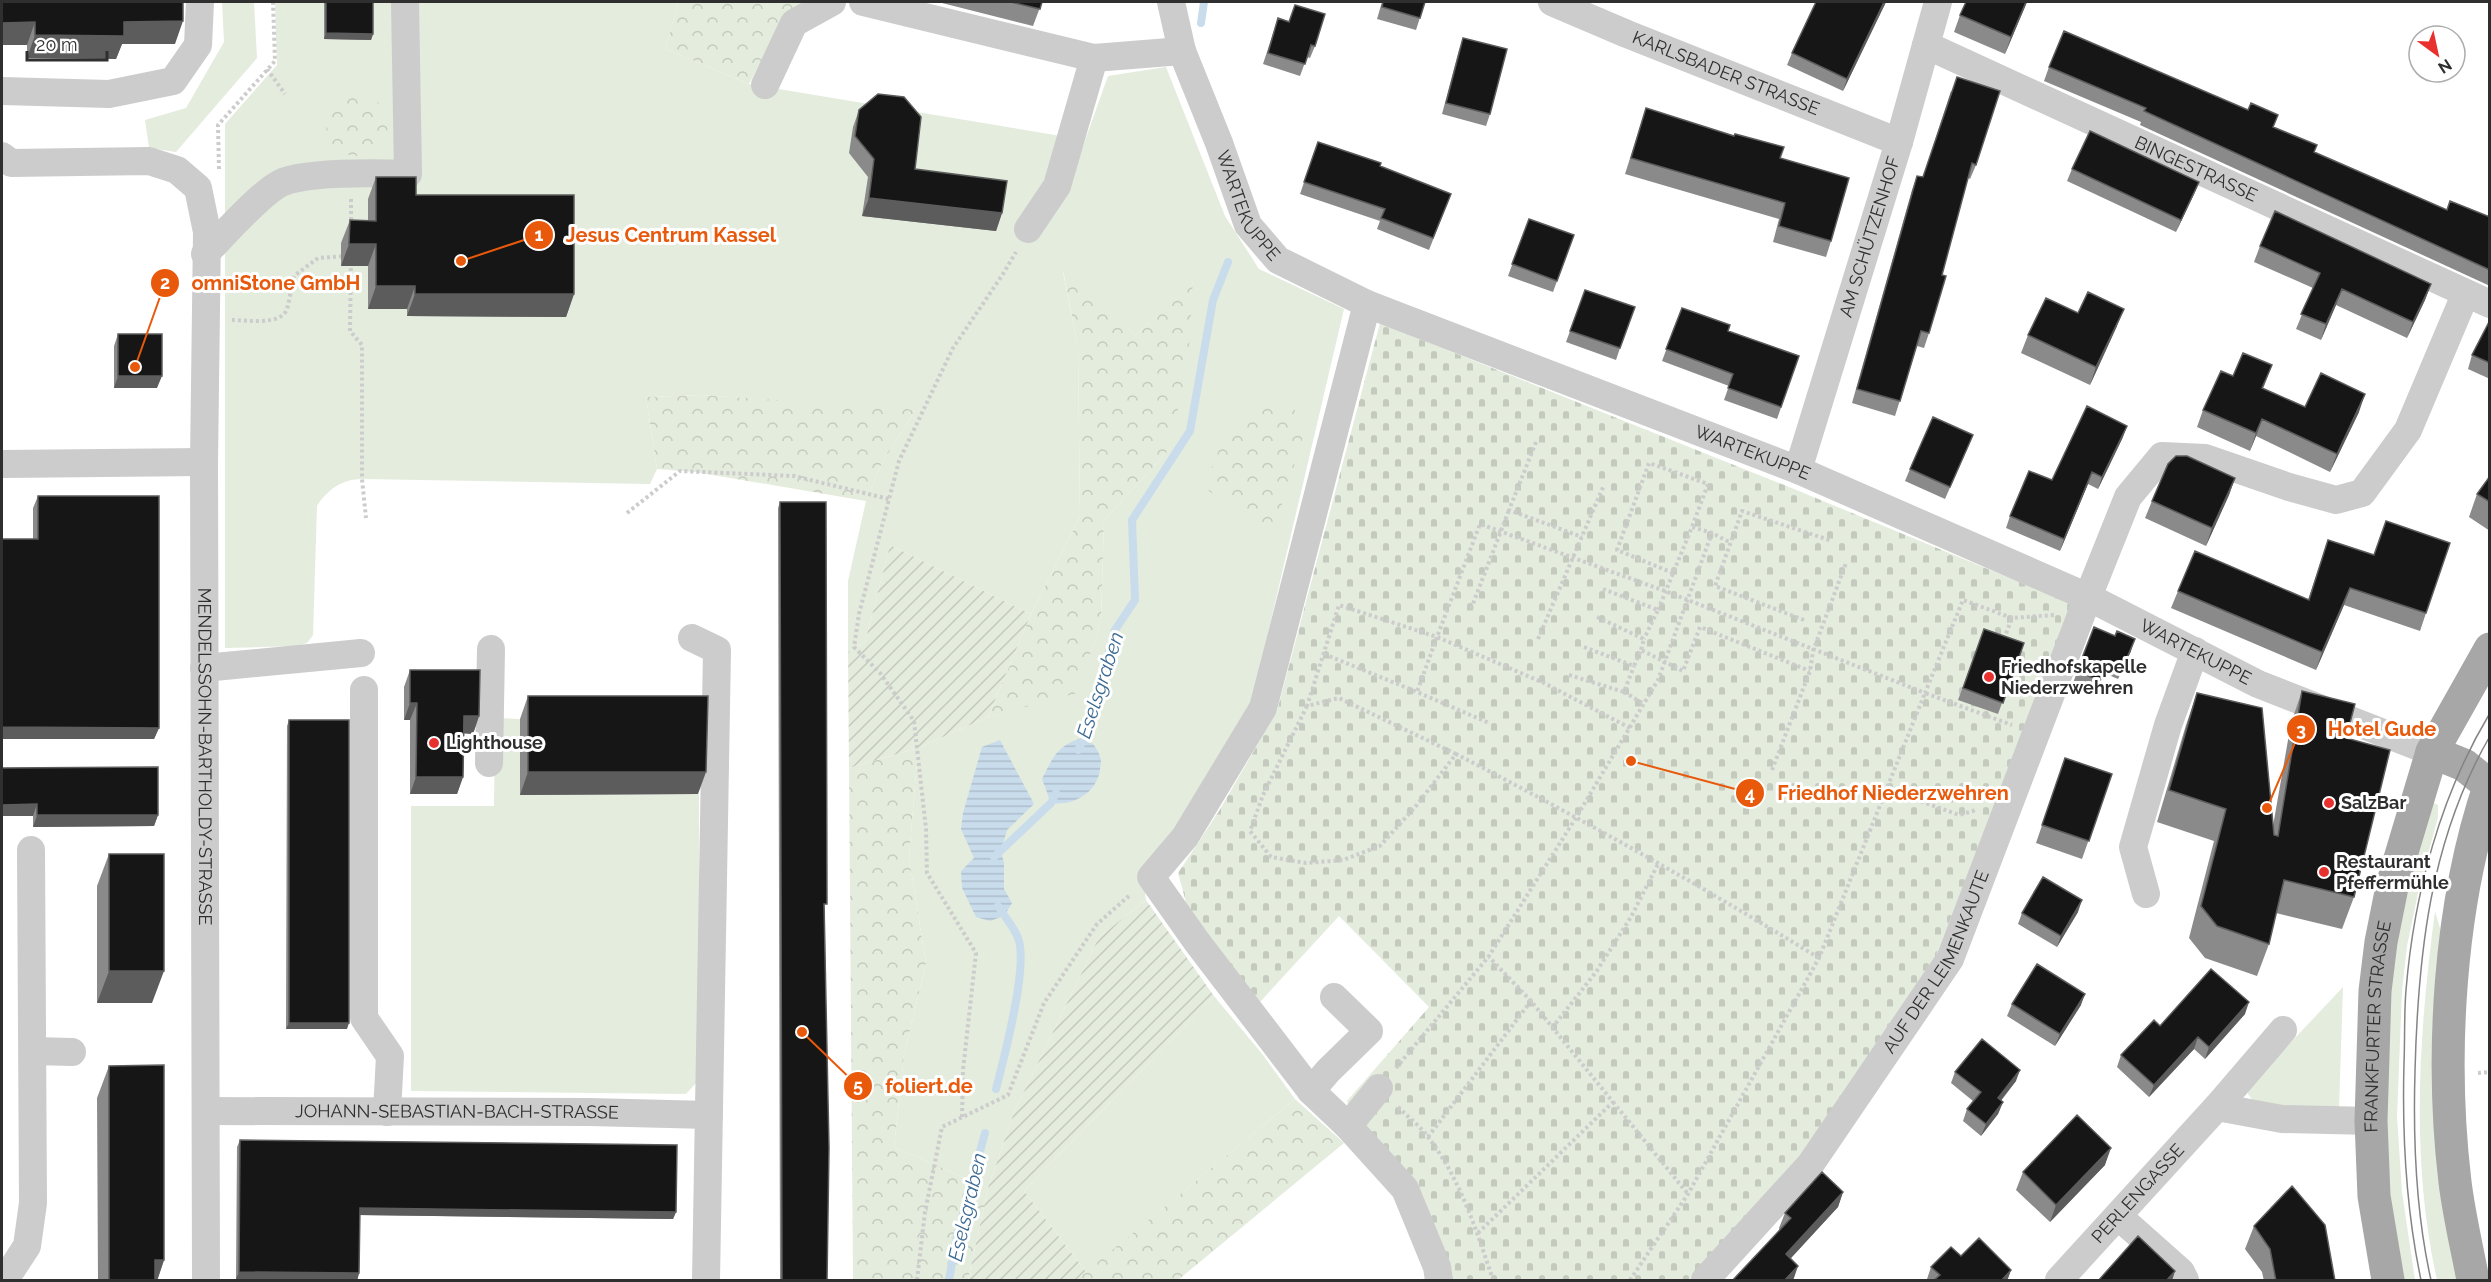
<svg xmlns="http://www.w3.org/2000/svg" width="2491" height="1282" font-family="Raleway,sans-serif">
<defs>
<pattern id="forest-crowns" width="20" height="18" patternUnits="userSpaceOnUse" patternTransform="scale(1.5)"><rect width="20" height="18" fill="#e4ecdd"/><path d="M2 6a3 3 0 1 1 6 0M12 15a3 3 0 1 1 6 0" fill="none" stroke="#c4cbbe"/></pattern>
<pattern id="cemetery-stones" width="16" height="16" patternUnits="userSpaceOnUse" patternTransform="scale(1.5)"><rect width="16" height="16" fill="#e4ecdd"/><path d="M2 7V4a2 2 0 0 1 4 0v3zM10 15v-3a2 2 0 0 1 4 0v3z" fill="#c4cbbe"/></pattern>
<pattern id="garden-furrows" width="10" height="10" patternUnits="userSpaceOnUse" patternTransform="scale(1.5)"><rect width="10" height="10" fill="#e4ecdd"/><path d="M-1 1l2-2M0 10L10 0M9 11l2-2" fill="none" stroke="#c4cbbe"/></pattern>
<pattern id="water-rules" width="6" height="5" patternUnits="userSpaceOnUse" patternTransform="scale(1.5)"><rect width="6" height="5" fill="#c9dcec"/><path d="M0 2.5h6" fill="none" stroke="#adbdcb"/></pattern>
</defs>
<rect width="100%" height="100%" fill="#fff"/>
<!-- grass -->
<path fill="#e4ecdd" d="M222,2h32l3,56 -81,94 -27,-4 -4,-28 41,-12 38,-66z
M275,2h403l-12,47 83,35 312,52 21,13 26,-73 58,-9 59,149 34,53 85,40 -92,392 -78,132 -32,39 4,28 -47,37 -85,175 -26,76 -94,-41 10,-92 22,-92 -17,-105 9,-110 70,-31 89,-25 24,-70 3,-102 65,-70 24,-171 -57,56 -73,-63 15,76 2,169 -49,97 -141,-69 -25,97 -17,10v-71l18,-80 16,-38 33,-52 -212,-16 -57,2 11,72 -7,15 -288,-5c-20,0 -35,11 -45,27l-4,129 -6,8 -11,3 -71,2v-524l52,-59z
M495,718l25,1v76l179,-1v275l-3,14 -10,11 -275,-3v-285h83z
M2434,803l4,2v12l-19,71 -12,58 -5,45 -5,125 5,76 13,88h-13l-12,-86 -5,-77 4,-128 5,-43 33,-141z
M2435,911l8,28 14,341h-20c-27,-121 -18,-247 -2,-369z
M2343,987l-4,122 -84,-5 -7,-10v-6z
M1214,996l49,59 32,44 -209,173 -62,-81z"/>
<!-- forest -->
<path fill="url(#forest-crowns)" d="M678,2h135l-30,17 -34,65 -83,-35z
M326 125a31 31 0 1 1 62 0a31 31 0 1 1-62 0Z
M1063,270l73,65 57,-57 -5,85 -19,87 -65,70 -3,102 -24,71 -89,24 43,-103 49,-97 -2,-169z
M703,395l204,14 8,2 -33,52 -16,38 -171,-29 -38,-3 -11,-72z
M1293,406l11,28 -32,102 -63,-45 -4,-7 22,-54 26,-22z
M918,748l-9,110 17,105 -22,92 -10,92 94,41 -20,92h-115l-4,-512z
M1295,1099l49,44 -166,137h-102z"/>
<!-- cemetery -->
<path fill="url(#cemetery-stones)" d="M1380,323l414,166 281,116 -140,353 -129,194 -115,128h-241l-97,-162 -6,-17 82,-94 -90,-91 -79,86 -71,-89 -11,-40 41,-62 58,-100z"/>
<!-- garden -->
<path fill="url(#garden-furrows)" d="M890,545l141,69 -43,103 -70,31 -69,20 -1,-116 17,-10z
M1146,900l68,96 -190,195 62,81 -10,8h-108l20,-92 26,-76 85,-175z"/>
<!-- water -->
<path fill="url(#water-rules)" d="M1079,739l14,5c3,4 6,8 7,13 2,4 0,9 0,13 -4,24 -27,36 -49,33l-9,-24c10,-20 15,-33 37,-40z
M1000,740l34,64 -27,26 -6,21 3,12v26l8,14 -8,13 -14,5 -14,-4 -14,-29 -1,-17 13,-13 -13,-29 2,-16 19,-66z"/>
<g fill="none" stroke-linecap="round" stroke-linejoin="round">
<!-- stream -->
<path stroke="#c9dcec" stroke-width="8" d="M1201,23l3,-21
M1078,750l6,-11 31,-109 20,-30 -3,-80 58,-89 23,-131 15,-38
M994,857l57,-54 5,-10
M996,1089c8,-31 33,-124 22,-151 -4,-11 -14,-22 -20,-32
M949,1280l8,-44 28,-103"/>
<!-- path -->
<path stroke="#ccc" stroke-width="4" stroke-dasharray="3 3" stroke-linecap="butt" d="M267,69l18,25
M219,169l-1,-44 57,-64 -2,-59
M351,199v26
M351,262l-1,69 12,14v134l4,39
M232,320c14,0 49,6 55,-11 3,-10 4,-22 7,-33l24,-18 28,-2
M1536,442l-27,68 73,27
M627,513l53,-42 114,5 95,23
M1673,573l-56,-23 32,-87 59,21 -16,43
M1603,589l55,21 -14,29
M1471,609l38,-99
M1658,610l34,-83 20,6 19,10
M1597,617l47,22 -3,11
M1804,620l-89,-34 27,-75 90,30
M1538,639l66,-154
M2004,639l8,-21
M1584,647l50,19 7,-16 42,21 17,-44 110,44
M1324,654l93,38
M1569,675l55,17 10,-26
M1624,692l20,12
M1307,706l-44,89 -13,36 21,26 35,6 37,-3 37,-14 36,-40 40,-52c124,64 244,131 363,204
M1630,728l-86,-45 -107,-46 43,-113 185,67 260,102 38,-93 49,18 42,-3
M1456,754l-117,-56 -32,8 32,-101 98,32 -20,55 72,31
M1772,770l38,-99 3,-20 33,-88
M1887,789l72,26 14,-4 3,-2
M1552,1028l44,-56 35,-55 28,-55
M1396,1068l93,-112 88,-140 81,-136 54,-147
M2478,1073l12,-1
M1613,1102l75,92
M1398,1107c10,10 22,19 30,30 32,41 49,95 65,143
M962,1117l1,-47 13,-117 -49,-80 -1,-44 -12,-108 -34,-48 -26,-26 5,-33 40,-153 54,-113 50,-74 13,-22
M1428,1137l103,-136
M1478,1233l135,-131 -82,-101 -42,-44
M917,1280l8,-68 17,-85 66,-32 36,-92 53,-79 33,-29
M1630,1280l58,-86 131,-236 106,-265 87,32"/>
<!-- minor -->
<g stroke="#ccc" stroke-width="28">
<path d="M863,2l231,56"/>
<path id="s1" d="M1171,2l11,49 37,92 29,82 30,35 89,44 431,166 290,127 170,87 174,68"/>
<path id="s2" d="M1552,2l75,32 272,108"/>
<path id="s3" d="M1926,45l564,259"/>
<path d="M765,85l29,-62 38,-21"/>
<path d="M2,91l107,3 64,-13 25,-36 2,-43"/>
<path id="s4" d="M2,156l9,7 138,-2 28,9 21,18 9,44 -3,230 2,818"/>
<path d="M1028,229l29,-43 37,-128 88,-7"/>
<path d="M205,254c17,-17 58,-64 78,-72 27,-10 94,-9 125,-8l-3,-172"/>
<path d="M1367,304l-104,404 -78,129 -34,40 46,65 114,149 37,35 57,63 32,78 2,13"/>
<path d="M2,464l202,-2"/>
<path id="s5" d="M1798,470l101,-328 39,-140"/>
<path d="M692,638l25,12 -11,630"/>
<path d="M204,668l157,-15"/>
<path d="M364,690v328l26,38 -3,56"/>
<path d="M489,763l2,-114"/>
<path d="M2146,894l-13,-47 35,-122 27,-74"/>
<path d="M33,1051l39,1"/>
<path d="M1311,1091l17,-20 41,-40 -35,-34"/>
<path d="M2217,1107l66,-77"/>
<path id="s6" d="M207,1111l382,1 120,3"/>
<path d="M1348,1126l31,-38"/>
<path d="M2118,1216l63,56 4,8"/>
<path d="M2,1279l4,-1 21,-32 6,-43 -2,-353"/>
<path id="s7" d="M1705,1280l105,-115 140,-206 138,-362 40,-100 34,-41 43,2 84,29 47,13 26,-7 46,-63 57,-135"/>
<path id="s8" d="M2059,1280l158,-173 65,12 89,2"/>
</g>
<!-- major -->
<g stroke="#a7a7a7" stroke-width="33">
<path d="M2432,752l32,13 25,20"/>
<path id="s9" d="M2388,1280l-14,-84 -3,-75 4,-130 6,-49 12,-60 39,-130 58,-103"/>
<path d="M2473,1280c-6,-32 -14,-65 -18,-98 -15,-126 -6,-278 35,-398"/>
</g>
<!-- tram -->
<path stroke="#848484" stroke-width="1.5" d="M2421,1280c-15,-71 -19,-144 -17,-217 1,-24 0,-49 2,-73 8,-96 34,-194 84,-277
M2431,1280c-15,-66 -18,-141 -16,-209 3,-117 15,-231 75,-335"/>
</g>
<!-- wall -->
<path fill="#8a8a8a" d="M2,2l173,42h-53l-6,15 -89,-1v-13h-25z
M324,2h49v32l-2,6 -47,-1z
M938,2h104l-9,24z
M1382,2h43l-9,28 -39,-11z
M1886,2l-43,89 -56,-26 5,-12z
M2027,2l-22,52 -51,-22 6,-17z
M1295,5l20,41 -5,12 -3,-1 -7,19 -37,-12 15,-46 11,3z
M1463,38l27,76 -4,12 -44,-12 17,-64z
M2049,67l199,43 30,5 -5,12 41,25 133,58 43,7v69l-350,-161 1,-3 -97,-41z
M1951,91l25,74 -6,14 -2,-1 -26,97 -13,58 -5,15 -7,-2 -22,70 -43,-13 60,-213 5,-14 6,1z
M1646,108l134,50 51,83 -5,16 -53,-15 6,-23 -154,-45z
M859,110l56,59 87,44 -6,18 -134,-15 6,-39 -19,-24 4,-26z
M1318,142l133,52 -22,56 -52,-21 3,-8 -80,-27z
M2072,169l127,13 -5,12 -18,38 -109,-51z
M376,177l40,18 158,99 -8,23 -159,-1v-7h-39v-43h-27v-23l9,-23 18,1v-22z
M1529,219l45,16 -21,57 -45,-16z
M2260,246l171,38 -6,16 -18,38 -71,-33 -15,35 -25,-11 17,-41 -59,-26z
M1585,290l35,58 -4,12 -50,-18z
M1682,308l46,23 71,25 -22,63 -53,-19 5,-14 -67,-25z
M2078,313l39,13 -27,59 -69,-32 7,-18z
M2490,320v59l-22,-10 4,-14z
M118,334l39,54h-43v-42z
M2272,365l-9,24 42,18 54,5 -29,60 -74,-36 -6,15 -53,-24 6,-17 30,-34z
M1973,435l-28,64 -40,-18 5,-12z
M2123,437l-25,52 -10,-5 -28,67 -54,-23 4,-12 42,-36z
M2490,476v55l-21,-14 8,-23z
M2235,478l-6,17 -23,51 -61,-28 7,-17z
M38,496l121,232 -5,11 -121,-200v-31z
M780,502l45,408 2,371h-47l-2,-773z
M2386,521l40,92 -6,18 -76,-26 -28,65 -145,-62 7,-17 130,9 20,-60 46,15z
M2094,627l37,24 -13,28 -14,-6 -9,20 -22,-10z
M1984,629l40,14 -26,71 -40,-14z
M410,670l69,46 -6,18 -9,-1 -1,44 -6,17h-47v-74h-6v-33z
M2302,691l44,47 8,159 -12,32 -66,-16 -7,31 -12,32 -52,-18 -16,-20 25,-97 -57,-19 29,-97 11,-32 76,133 18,-103z
M528,696l170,98 -178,1v-76z
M289,720l58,309h-61l1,-303z
M2065,758l47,16 -30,85 -46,-16z
M2,768l156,47 -4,11 -121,1v-11z
M109,854l43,149h-55v-117z
M2078,912l-21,35 -39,-23 4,-11z
M2012,1004l69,1 -26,41 -48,-30z
M2245,1014l-40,45 -11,-10 -45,48 -32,-30 4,-12 39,-29z
M109,1066l55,194 -7,21h-59l-1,-183z
M1955,1072l61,9 -15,20 2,1 -5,12 -17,22 -18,-15 4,-12 6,-8 -22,-18z
M240,1140l436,72 -3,7 -313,-4 -1,58 -2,8 -121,-2 1,-132z
M2105,1165l-55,57 -34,-32 7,-18z
M1843,1192l-5,15 -48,52 -11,-31 6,-15z
M2254,1226l81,55h-71l-2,-9 -17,-23z
M1961,1256l50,14 -4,11h-78l-2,-2 4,-12z"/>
<!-- shaded-wall -->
<path fill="#5c5c5c" d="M1884,2h2l-43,89 4,-12z
M2026,2h1l-22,52 6,-17z
M183,21l-8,23h-53l-6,15 -89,-1 8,-23 89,-13z
M35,22l-8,23h-25v-22z
M326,33l47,1 -2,6 -47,-1z
M2199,182l-5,12 -18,38 5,-12z
M869,198l133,15 -6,18 -134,-15z
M349,244h27l-8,22h-27z
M2431,284l-6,16 -18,38 6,-16z
M376,286h39l-8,23h-39z
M2342,289l-6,16 -15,35 5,-16z
M415,294h159l-8,23 -159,-1z
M2124,309l-7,17 -27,59 6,-18z
M118,376h44l-5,12h-43z
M2365,394l-6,18 -29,60 7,-18z
M2262,419l-6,17 -6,15 6,-18z
M2127,426l-4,11 -25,52 4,-12z
M2092,472l-4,12 -28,67 4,-12z
M2235,478l-6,17 -23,51 6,-18z
M2350,588l-6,17 -28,65 6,-18z
M2135,639l-4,12 -13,28 5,-12z
M410,703h7l-7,17h-6z
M464,716h15l-6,18 -16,-1z
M2,727l157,1 -5,11h-152z
M528,772h178l-8,22 -178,1z
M416,777h47l-6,17h-47z
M37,804l-4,12h-31v-11z
M37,815h121l-4,11 -121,1z
M2082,900l-4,12 -21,35 4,-11z
M109,971h55l-12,32h-55z
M2085,994l-4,11 -26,41 5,-12z
M2249,1002l-4,12 -40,45 4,-12z
M289,1023h60l-2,6h-61z
M2198,1037l-4,12 -45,48 5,-12z
M2020,1070l-4,11 -23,29 5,-12z
M2003,1102l-5,12 -17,22 5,-12z
M2111,1148l-6,17 -55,57 6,-17z
M1843,1192l-5,15 -58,63 6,-16z
M360,1208l316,4 -3,7 -316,-4z
M155,1260h9l-7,21h-10z
M1798,1266l-5,15h-9z
M2011,1270l-4,11h-6z
M2175,1271l-3,10h-6z
M239,1272l120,1 -2,8 -121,-2z"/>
<!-- building -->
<path fill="#161616" stroke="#5c5c5c" stroke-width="1.5" d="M2,2h181v19l-59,1v14l-89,-1v-13l-33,1z
M326,2h47v32l-47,-1z
M1011,2h31l-2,7z
M1383,2h42l-5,16 -38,-11z
M1816,2h68l-37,77 -55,-26z
M1966,2h60l-15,35 -51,-22z
M1295,5l30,9 -10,32 -4,-1 -6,19 -37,-11 10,-35 11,4z
M2064,31l184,79 3,-7 27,12 -5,12 44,18 -3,7 133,58 3,-9 40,16v53l-346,-159 2,-3 -97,-41z
M1463,38l44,11 -17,65 -44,-11z
M1957,77l43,14 -24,74 -4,-2 -30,112 4,1 -17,57 -8,-2 -21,70 -43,-12 60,-213 6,1z
M878,94l26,3 17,20 -6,52 92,12 -5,32 -133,-15 5,-39 -19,-23 4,-26z
M1646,108l88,28 1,-2 49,13 -4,11 69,20 -18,63 -52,-15 6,-23 -154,-45z
M2090,131l109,51 -18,38 -109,-51z
M1318,142l63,21 -1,3 71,28 -18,44 -52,-20 4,-9 -81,-27z
M376,177h40v18h158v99h-159v-8h-39v-42h-27l1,-24 26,1z
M2275,211l156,73 -18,38 -71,-33 -16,35 -25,-10 19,-41 -60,-27z
M1529,219l45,16 -17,46 -45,-17z
M1585,290l50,17 -15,41 -50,-17z
M2088,292l36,17 -28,58 -68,-32 18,-37 32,15z
M1682,308l48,17 -2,6 71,25 -18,51 -53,-19 5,-14 -67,-25z
M2490,320v43l-18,-8z
M118,334h44v42h-44z
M2243,353l29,12 -10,23 43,19 16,-34 44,21 -28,60 -75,-35 -6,14 -53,-23 18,-39 12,5z
M2087,406l40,20 -25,51 -10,-5 -28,67 -54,-23 19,-45 23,9z
M1933,417l40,18 -23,52 -40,-18z
M2176,456h11l48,22 -23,50 -60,-27 16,-37z
M2490,476v26l-13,-8z
M38,496h121v232l-157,-1v-188h36z
M780,502h46l1,402h-3l5,244 -2,133h-45z
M2386,521l64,22 -24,70 -76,-25 -28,64 -144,-61 17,-40 114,49 19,-60 46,15z
M2094,627l21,9 2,-5 18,8 -12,28 -14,-6 -9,20 -23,-10z
M1984,629l40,14 -21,60 -40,-15z
M410,670h70l-1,46h-15l-1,61h-47l1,-74h-7z
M2302,691l53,13 -9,34 44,12 -36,147 -70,-17 -15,64 -52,-18 -16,-20 25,-97 -57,-19 28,-97 65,15 12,127 4,1z
M528,696h180l-2,76h-178z
M289,720h60v303h-60z
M2065,758l47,16 -23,67 -47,-16z
M158,767v48h-121v-11l-35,1v-37z
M109,854h55v117h-55z
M2043,877l39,23 -21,36 -39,-23z
M2037,964l48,30 -25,40 -48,-30z
M2211,969l38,33 -40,45 -11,-10 -44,48 -33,-30 33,-35 6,6z
M1982,1039l38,31 -22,28 5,4 -17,22 -19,-15 14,-17 -26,-20z
M164,1065v195h-9v21h-46v-215z
M2077,1115l34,33 -55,57 -33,-33z
M240,1140l437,5 -1,67 -316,-4 -1,65 -120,-1z
M1822,1172l21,20 -57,62 12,12 -14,15h-52l59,-63 -6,-5z
M2292,1186l33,39 10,56h-59l-6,-32 -16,-23z
M2138,1236l37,35 -9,10h-68z
M1979,1238l32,32 -10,11h-68l7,-6 -9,-8 20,-20 10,9z"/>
<!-- markers -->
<g fill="#e8302f" stroke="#fff" stroke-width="2">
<circle cx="1989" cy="677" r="6"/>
<circle cx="434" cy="743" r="6"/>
<circle cx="2329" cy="803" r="6"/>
<circle cx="2324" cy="872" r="6"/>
</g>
<g text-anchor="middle" stroke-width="6" stroke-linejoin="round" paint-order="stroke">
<!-- street labels -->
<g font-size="18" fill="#2f2f2f" stroke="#fff">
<text dy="6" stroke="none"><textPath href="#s2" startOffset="188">KARLSBADER STRASSE</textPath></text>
<text dy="6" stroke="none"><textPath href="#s3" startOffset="297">BINGESTRASSE</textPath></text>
<text dy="6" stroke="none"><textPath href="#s1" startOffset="219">WARTEKUPPE</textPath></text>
<text dy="6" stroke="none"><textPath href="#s5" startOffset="244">AM SCHÜTZENHOF</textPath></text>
<text dy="6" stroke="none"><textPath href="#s1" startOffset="795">WARTEKUPPE</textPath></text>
<text dy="6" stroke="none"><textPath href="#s1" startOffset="1281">WARTEKUPPE</textPath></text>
<text dy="6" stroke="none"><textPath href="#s4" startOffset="776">MENDELSSOHN-BARTHOLDY-STRASSE</textPath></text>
<text dy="6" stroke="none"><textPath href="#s7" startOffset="396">AUF DER LEIMENKAUTE</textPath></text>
<text dy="6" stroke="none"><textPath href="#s9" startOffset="255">FRANKFURTER STRASSE</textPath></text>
<text dy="6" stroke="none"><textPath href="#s6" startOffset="250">JOHANN-SEBASTIAN-BACH-STRASSE</textPath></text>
<text dy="6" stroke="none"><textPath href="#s8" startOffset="117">PERLENGASSE</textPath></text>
</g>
<!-- poi labels -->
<g font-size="18" font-weight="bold" fill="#2f2f2f" stroke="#fff" text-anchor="start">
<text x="2001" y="673">Friedhofskapelle<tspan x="2001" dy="21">Niederzwehren</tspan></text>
<text x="446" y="749">Lighthouse</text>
<text x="2341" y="809">SalzBar</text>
<text x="2336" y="868">Restaurant<tspan x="2336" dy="21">Pfeffermühle</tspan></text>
</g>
<!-- water labels -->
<g font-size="20" font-style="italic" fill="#3b6a93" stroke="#fff">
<text transform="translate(1100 685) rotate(-72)" y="7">Eselsgraben</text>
<text transform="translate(967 1207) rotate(-77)" y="7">Eselsgraben</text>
</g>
</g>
<!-- callouts -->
<path fill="none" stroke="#e8590c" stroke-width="2" d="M461 261L539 235M135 367L165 283M2267 808L2301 729M1631 761L1750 793M802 1032L858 1086"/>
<g fill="#e8590c" stroke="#fff" stroke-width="2">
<circle cx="461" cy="261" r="6"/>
<circle cx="135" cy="367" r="6"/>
<circle cx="2267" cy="808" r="6"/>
<circle cx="1631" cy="761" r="6"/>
<circle cx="802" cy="1032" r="6"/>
<circle cx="539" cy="235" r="15"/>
<circle cx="165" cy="283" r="15"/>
<circle cx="2301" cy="729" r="15"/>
<circle cx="1750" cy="793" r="15"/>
<circle cx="858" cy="1086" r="15"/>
</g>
<g font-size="18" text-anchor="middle" font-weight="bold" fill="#fff">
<text x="539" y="241">1</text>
<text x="165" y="289">2</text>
<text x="2301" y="736">3</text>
<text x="1750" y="800">4</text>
<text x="858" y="1092">5</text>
</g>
<g font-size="20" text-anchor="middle" font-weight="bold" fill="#e8590c" stroke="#fff" stroke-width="6" stroke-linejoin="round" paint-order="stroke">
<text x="671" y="242">Jesus Centrum Kassel</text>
<text x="276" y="290">omniStone GmbH</text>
<text x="2382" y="736">Hotel Gude</text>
<text x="1893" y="800">Friedhof Niederzwehren</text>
<text x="929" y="1093">foliert.de</text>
</g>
<!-- border -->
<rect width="2491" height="1282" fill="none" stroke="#2f2f2f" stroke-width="6"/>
<!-- north arrow -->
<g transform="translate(2437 54) rotate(147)"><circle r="28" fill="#ffffff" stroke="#acacac" stroke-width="1.5"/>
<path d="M0-4.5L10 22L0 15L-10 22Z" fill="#e8302f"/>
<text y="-9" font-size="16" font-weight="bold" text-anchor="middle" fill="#2f2f2f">N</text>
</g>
<!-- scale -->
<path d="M27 51v9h80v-9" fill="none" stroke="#2f2f2f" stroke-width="3"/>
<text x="36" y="51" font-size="18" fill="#2f2f2f" stroke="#ffffff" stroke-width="4.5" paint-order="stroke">20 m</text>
</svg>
